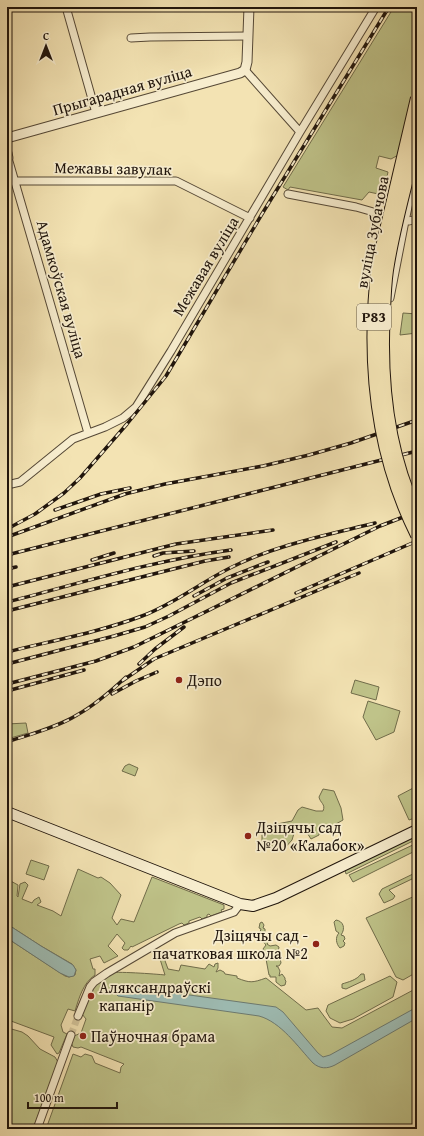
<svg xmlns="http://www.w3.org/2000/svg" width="424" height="1136" font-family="'Gentium Book Plus',serif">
<rect width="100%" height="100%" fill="#f3e3b3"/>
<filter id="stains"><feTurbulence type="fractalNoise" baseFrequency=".005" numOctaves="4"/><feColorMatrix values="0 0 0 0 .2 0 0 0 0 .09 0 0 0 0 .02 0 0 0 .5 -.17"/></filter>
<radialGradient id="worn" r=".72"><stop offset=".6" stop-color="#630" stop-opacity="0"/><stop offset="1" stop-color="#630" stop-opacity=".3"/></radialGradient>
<!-- green -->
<path fill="#bfc389" stroke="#706c4a" d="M394,7h23v123l-4,17 -22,12 -12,-3 -3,12 12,4 -5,23 -14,-3 -7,8 -72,-13 -2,3 -5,-3z
M403,313l14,1v19l-17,2z
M355,680l24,7 -3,13 -25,-7z
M368,701l32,10 -6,21 -18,8 -13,-23z
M26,723l2,10 -21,6v-15z
M129,764l9,4 -3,8 -13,-5 3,-5z
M417,786v31l-8,3 -11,-24z
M323,789l11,2 7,17 2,12 -14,8 -6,-3 -4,2v8l-8,4 -7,-11 -9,2 -3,10 -9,10 -21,-3v-15l10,-7 20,-4 6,-11 4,-3 14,4h7c3,-7 -3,-8 -4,-14z
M417,835v4l-71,35 -1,-4z
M417,843v7l-64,32 -4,-7z
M31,860l18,6 -5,14 -18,-6z
M78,869l20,9 3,-1 9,6 11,12 -9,23 5,7 4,-6 13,3 18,-45 72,28v4l-3,1 1,2 -11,4 -2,-2 -2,1v2l-5,2 -2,-2 -11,4v2l-5,2 -2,-2 -3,1 -47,23 -1,-1 -3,4h-4l-2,-2 3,-5 -8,-9 -9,12 10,10 -14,7 -4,-7 -10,3 3,10h2v6c-12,8 -16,23 -20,36l-7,-2 -7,16 2,7 4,2 -8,19 -2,1 -6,-9 3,-8 -43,-16 -3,7 14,4 6,4 12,13 15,8 3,5 -25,67h-26v-191l58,38 4,1 6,-2 1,-5 -4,-6 -31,-18 -34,-22v-45l11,6 -1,11 1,1 2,-13 5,-2 3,3 -6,14 10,4 2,-3 5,-3 2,5 -4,3 16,6 8,5z
M417,870v10l-3,-2 -25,12 6,6 -2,3 -9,4 -5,-9 3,-5 33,-16z
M417,895v77l-14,8 -7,-3 -30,-59z
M336,920c7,1 10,8 5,15l3,1 1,3 -2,2 2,2 -1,3 -4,2c-4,-4 -5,-11 -1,-15l-3,-2 -2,-9z
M262,922l2,3 -1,3 2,1v6l4,6 -2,3 3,2 6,-1 3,2 -1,5 -4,3h3l3,3 1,5 -2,3h-3l2,1 2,4 -1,5 3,-2 3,4v2l1,1 -1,4 -4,1 -5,-4v-5h-6v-2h-1l-3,-16 3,-1 -4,-3 -2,-6 3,-4c-4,-4 -4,-8 -6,-13l1,-3 -2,-1 1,-5z
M164,958l4,11 11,2 2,-6 24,4 4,-5 5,3 1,-3 3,-1v5l-2,4 4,-2 4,2 1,2 12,2v2c13,5 15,5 29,0l40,32 12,-2 14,19 10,1 75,-40v141h-371l27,-75 8,3 4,-3 7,2 3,7 25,10 1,-6 3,-3 -43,-17 -3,1 -5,-1 -2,-5 3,-6 7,-3 5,-14 -4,-5c5,-15 12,-33 27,-41 5,-2 47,1 56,2l-5,-16z
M361,974h3l1,6 -19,9 -4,-1v-4c6,-2 15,-4 19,-10z
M390,976l7,6 -4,15 -40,22 -13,4 -10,-5 -4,-7 2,-6z"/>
<!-- water -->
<path fill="#9ebdb5" stroke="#6c7a71" d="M7,924l34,22 32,19 3,5 -2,6 -5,1 -9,-4 -53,-35z
M122,987l17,1 137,19 7,5 35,41 5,4 7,-2 87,-48v11l-82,47c-8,4 -15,4 -22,-2 -15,-16 -32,-41 -54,-47l-141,-20 -3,-3 1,-3z"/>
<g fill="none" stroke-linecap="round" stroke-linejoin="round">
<!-- minor-tunnel -->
<path stroke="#d3c49a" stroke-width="7" stroke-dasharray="7 3.5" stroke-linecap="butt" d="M71,1035l7,-19"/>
<defs>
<path id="minor" d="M66,7l30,106
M131,38l19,-1 98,-1
M245,70l55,62
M8,158l80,275
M16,181h160l74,37
M288,194l68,13 35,10
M401,220l8,1 8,-2
M390,298l15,-77 12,-56
M7,485l13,-3 53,-43 32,-12 18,-9 13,-11 35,-56 129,-219 76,-125
M78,1016l12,-29 4,-5 13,-9 68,-40 59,-21 6,-8
M37,1129l34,-94"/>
<path id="tertiary" d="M7,138l233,-65 5,-3 2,-8 2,-55
M7,153l1,5h-1"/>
<path id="secondary" d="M7,812l233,92 13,2 23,-8 141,-68"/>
</defs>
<!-- minor casing -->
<use href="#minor" stroke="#554836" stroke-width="9"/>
<!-- tertiary casing -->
<use href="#tertiary" stroke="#554836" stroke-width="11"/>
<!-- secondary casing -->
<use href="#secondary" stroke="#20150c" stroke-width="12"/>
<!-- minor -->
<use href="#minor" stroke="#f7edce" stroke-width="7"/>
<!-- tertiary -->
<use href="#tertiary" stroke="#f7edce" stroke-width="9"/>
<!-- secondary -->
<use href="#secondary" stroke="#f7edce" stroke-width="10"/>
<defs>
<path id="rail" d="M55,510l46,-16 29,-6
M7,529l28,-15 29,-21 16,-15 47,-54 39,-48 96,-162 127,-207
M7,537l118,-43 40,-10 98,-18 46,-11 42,-12 66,-23
M7,555l410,-104
M154,556l9,-3 31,-2
M92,560l22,-7
M7,569l9,-2
M7,587l169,-43 97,-14
M296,593l121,-52
M194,596l33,-18 41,-16
M7,602c74,-19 148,-42 224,-52
M7,611l198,-50 24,-4
M7,652c44,-11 93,-20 135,-36 32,-12 58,-33 88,-48 45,-23 97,-33 145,-45
M7,664l107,-28 31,-9 24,-11 62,-33 105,-41
M139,664l16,-15 29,-22
M122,681l32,-22 205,-86
M7,684l89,-23 38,-14 246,-121 31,-12
M7,691l77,-21
M112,694l24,-13 21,-9
M7,742c21,-7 51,-15 70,-27 18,-10 34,-24 49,-38"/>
</defs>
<!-- rail casing -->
<use href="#rail" stroke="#20150c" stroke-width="3.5"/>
<!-- rail -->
<use href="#rail" stroke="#f7edce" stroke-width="2" stroke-dasharray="6" stroke-linecap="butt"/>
<defs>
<path id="trunk-bridge" d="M417,98l-39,166c-11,92 -3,187 39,271
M417,139c-10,42 -22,83 -29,125 -3,15 -3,30 -4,45 -4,69 3,142 33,205"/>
</defs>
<!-- trunk-bridge casing -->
<use href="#trunk-bridge" stroke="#20150c" stroke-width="14" stroke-linecap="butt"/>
<!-- trunk-bridge -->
<use href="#trunk-bridge" stroke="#f3e3b3" stroke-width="12"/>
</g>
<!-- markers -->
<g fill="#8f2418" stroke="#f7edce" stroke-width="1.5">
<circle cx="179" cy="680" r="4"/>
<circle cx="248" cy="836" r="4"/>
<circle cx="316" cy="944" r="4"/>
<circle cx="91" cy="996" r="4"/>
<circle cx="83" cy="1036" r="4"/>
</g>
<g text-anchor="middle" stroke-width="3.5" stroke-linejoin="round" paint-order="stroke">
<!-- shield labels -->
<rect fill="#f7edce" stroke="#605646" stroke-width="1" x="357" y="304" width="34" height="26" rx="3"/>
<g font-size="15" font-weight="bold" fill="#20150c">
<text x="374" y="322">Р83</text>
</g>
<!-- street labels -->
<g font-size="16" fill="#20150c" stroke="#f7edce">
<text transform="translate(122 90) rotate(-16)" y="6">Прыгарадная вуліца</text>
<text transform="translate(113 168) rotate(1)" y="6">Межавы завулак</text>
<text transform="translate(372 232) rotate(-79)" y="6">вуліца Зубачова</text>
<text transform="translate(205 266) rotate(-59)" y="6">Межавая вуліца</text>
<text transform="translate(62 289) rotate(74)" y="6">Адамкоўская вуліца</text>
</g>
<!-- poi labels -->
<g font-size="16" fill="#20150c" stroke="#f7edce" text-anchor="start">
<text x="187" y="686">Дэпо</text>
<text x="256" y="833">Дзіцячы сад<tspan x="256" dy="18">№20 «Калабок»</tspan></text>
<text x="308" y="941" text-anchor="end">Дзіцячы сад -<tspan x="308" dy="18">пачатковая школа №2</tspan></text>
<text x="99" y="993">Аляксандраўскі<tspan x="99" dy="18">капанір</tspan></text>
<text x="91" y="1042">Паўночная брама</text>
</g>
</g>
<!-- margin -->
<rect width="424" height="1136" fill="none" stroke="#f3e3b3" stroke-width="24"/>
<rect x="8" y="8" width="408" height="1120" fill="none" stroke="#20150c" stroke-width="2"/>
<rect x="12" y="12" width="400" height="1112" fill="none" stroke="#20150c"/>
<!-- north arrow -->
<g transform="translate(46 46)" stroke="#f7edce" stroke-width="3" paint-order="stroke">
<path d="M0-3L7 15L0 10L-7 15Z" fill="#20150c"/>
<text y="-6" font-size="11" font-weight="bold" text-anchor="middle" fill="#20150c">С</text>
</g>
<!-- scale -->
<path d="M28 1102v6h89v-6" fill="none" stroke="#20150c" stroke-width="2"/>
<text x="34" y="1102" font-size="12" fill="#20150c" stroke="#f7edce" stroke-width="3" paint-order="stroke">100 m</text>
<rect width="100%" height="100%" filter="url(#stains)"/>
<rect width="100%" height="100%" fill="url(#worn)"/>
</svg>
